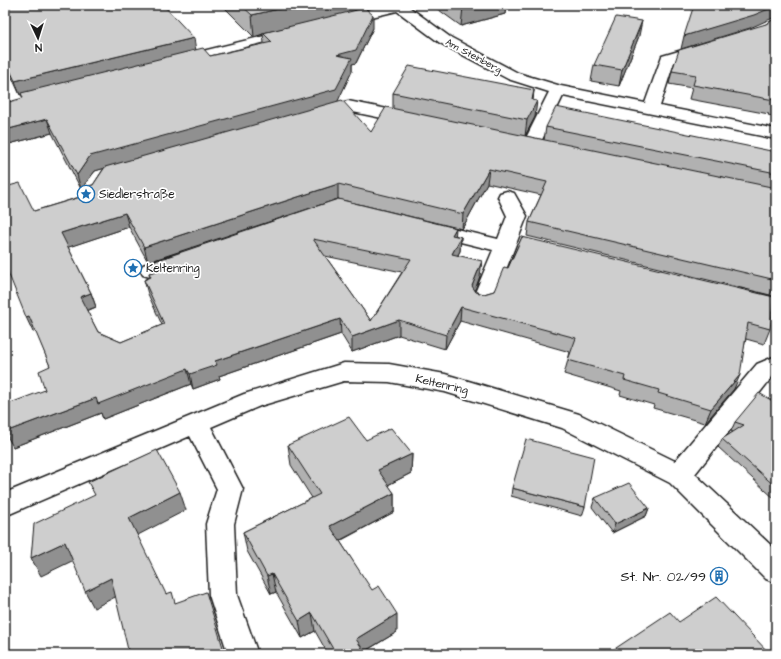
<svg xmlns="http://www.w3.org/2000/svg" width="781" height="659" font-family="'Architects Daughter',sans-serif">
<rect width="100%" height="100%" fill="#fff"/>
<filter id="ink" filterUnits="userSpaceOnUse"><feTurbulence type="fractalNoise" baseFrequency=".025" numOctaves="2"/><feDisplacementMap in="SourceGraphic" scale="8" xChannelSelector="R" yChannelSelector="G"/><feConvolveMatrix kernelMatrix="1 2 1 2 8 2 1 2 1" color-interpolation-filters="sRGB"/></filter>
<g filter="url(#ink)">
<g fill="none" stroke-linecap="round" stroke-linejoin="round">
<defs>
<path id="minor" d="M387,5h24l-2,2 41,30 68,36 43,13 84,17 17,-47 44,-13 5,1 2,3 -2,3 -37,12 -14,44 116,23v10l-213,-43 -25,52 -6,1 -6,-1 -3,-4 26,-52 -41,-13 -68,-36 -43,-32 -55,13 -5,-1 -2,-3 2,-3z
M293,29l5,1 2,3 -2,3 -119,29 -5,-1 -2,-3 2,-3z
M348,101l69,14 2,4 -2,4 -6,1 -63,-13 -30,8 -6,-2 -2,-3 2,-3z
M507,191l7,2 13,23 -33,84 -3,5 -8,2 -8,-2 -3,-5 21,-50 -73,-18 -3,-4 3,-4 7,-2 71,17 9,-23 -9,-19 2,-4z
M182,252l7,2 3,5 -3,5 -39,13 -7,-2 -3,-5 3,-5z
M744,289l32,9v14l-39,-11 -4,-5 4,-5z
M776,356v18l-3,2 -78,98 81,76v33l-10,-4 -96,-96 -108,-55 -117,-36 -56,-10 -45,-1 -84,25 -49,21 32,62 -9,35 3,71 21,59h-30l-19,-59 -3,-71 11,-35 -27,-53 -185,80v-23l239,-99 100,-31 45,1 56,10 134,40 96,47 82,-97z"/>
</defs>
<!-- minor casing -->
<use href="#minor" stroke="#1c1c1c" stroke-width="3"/>
<!-- minor -->
<use href="#minor" fill="#fff" fill-rule="evenodd"/>
</g>
<!-- wall -->
<path fill="#b1b1b1" stroke="#1c1c1c" fill-rule="evenodd" d="M5,5l191,45 14,6 54,-13 -1,-9 -9,3 -32,-32h133v5l18,18 -17,35 -4,1v7l-15,31 34,30 22,-24v-15l141,-3 -1,10 2,17 -10,19 19,4 2,-13 230,25v133l-1,-1 -5,11 -243,-59 2,-14 12,-27 -54,-12 -25,46 -124,-30 -190,63 -19,-35 -61,20 23,46 5,14 -9,4 11,21 23,10 41,-17 -14,-31 -4,-14 6,-2 -1,-5 6,-1 -3,-10 186,-63 123,38 -1,14 -2,4 22,21 -5,14 1,2 8,2 10,-3 14,-23 14,-31 248,92 -6,15 -18,-5 -12,50 -29,34 -52,-15 1,-3 -34,-10 1,-4 -57,-17 4,-14 2,-8 -110,-31 -15,28 -46,-14 -47,17 -11,-18 -122,42 1,3 -27,10 -2,-5 -88,35 -2,-6 -88,34 32,-57 5,-24 -14,-35 -3,1 1,-121 52,-16 -3,-8 -2,2 -29,-56 -47,12v-42l18,-4 -2,-5 -1,1 -15,-33zM104,168l-11,17 -10,2 12,-16zM325,256l77,16 -31,49z
M432,5h74l-1,9 -44,12z
M776,18v99l-8,-2 1,-1 -80,-15 3,-11 -23,-4 3,-13 94,-47z
M639,36l-20,50 -28,-5 3,-16z
M776,403v97l-58,-53 4,-8 11,-7 -2,-1 4,-9z
M366,440l46,14 -1,19 -23,12 6,8v19l-54,29 57,91 -33,20 2,2h-38l-13,-23 -13,7 -26,-46 -5,2 -24,-43 -4,-19 69,-34 -21,-33 -3,-20z
M512,488l73,19 -3,9 -71,-20z
M595,498l54,10 -3,8 -34,17 -20,-26z"/>
<!-- shaded-wall -->
<path fill="#909090" stroke="#1c1c1c" d="M296,5h59v7l-92,21v1l-9,3 -2,-22z
M470,5h36l-1,9 -44,12 2,-19z
M776,6v9l-1,2 -25,11 -69,21 3,-13z
M373,15v13l-17,35 -4,1v7l-15,32 -242,68 -14,18 -4,-14 13,-19 247,-101z
M642,21l-3,15 -20,50 3,-16z
M194,38l2,13 -176,44 -5,-14z
M534,90l-2,16 5,-5 -2,16 -10,19 2,-16z
M47,119l5,14 -47,12v-15z
M489,169l-2,14 -25,46 1,-15z
M338,184v15l-190,63 -4,-15z
M125,213l4,14 -63,21 -5,-15z
M456,228l-1,14 -3,-7z
M461,237l-1,14 -9,17 1,-14z
M482,261l-2,15 -9,25 1,-15z
M91,293l5,14 -11,4 -5,-14z
M461,307l-1,14 -15,28 1,-14z
M29,316l7,15 -3,1 -7,-15z
M340,319l1,15 -122,42 1,3 -27,10 -3,-15 25,-13z
M399,320v15l-47,17v-15z
M187,369l4,15 -88,35 -2,-6 -88,34 -8,-15 91,-34z
M740,375l-6,14 -29,34 6,-14z
M412,454l-1,19 -33,17v-20z
M180,492l6,18 -50,26 -7,-18z
M394,493v19l-63,33 -1,-19z
M649,508l-3,8 -34,17 3,-9z
M65,542l9,18 -33,16 -10,-18z
M272,574l4,18 -5,2 -4,-18z
M111,578l8,17 -25,13 -9,-17z
M312,613l3,18 -13,7 -3,-17z
M397,614v18l-37,22 -4,-15z"/>
<!-- building -->
<path fill="#cecece" stroke="#1c1c1c" fill-rule="evenodd" d="M5,5h139l-1,1 4,-1h16l31,33 -179,43 -10,-22z
M241,5h55l-44,10z
M460,5h10l-7,2z
M694,5h82v1l-22,9 -70,21z
M365,8l8,7 -17,35 -19,5 15,3 -16,31 -246,67 -13,19 -30,-56 -42,11v-27l18,-5 -2,-5 182,-45 7,8 62,-14 -9,-9z
M616,17l26,4 -20,49 -28,-5z
M776,18v84h-3l1,-2 -81,-15 3,-10 -24,-4 7,-21 87,-26z
M409,66l125,24 -2,10 5,1 -10,19 -134,-27z
M342,100l29,32 15,-25 390,81v92l-247,-58 18,-40 -58,-13 -26,45 -125,-30 -194,63 -19,-34 -64,20 30,60 -11,4 18,35 23,10 43,-18 -20,-44 7,-3 -2,-4 8,-2 -5,-9 186,-63 118,29 -4,7 9,2 -9,17 30,7 -10,25 4,6 8,2 10,-3 10,-24 4,1 14,-31 252,60 -4,32 -22,-6 -8,52 -29,34 -53,-16 1,-3 -35,-10 1,-4 -57,-16 8,-22 -115,-31 -15,28 -47,-15 -47,17 -12,-18 -125,42 2,4 -27,9 -3,-5 -89,35 -2,-6 -91,34v-27l40,-15 -6,-19 11,-5 -21,-50 -3,1 -21,-52v-78l15,-4 14,28 53,-16 -4,-8 10,-2 12,-18zM313,239l98,20 -40,62 -7,-10z
M556,107l220,45v21l-230,-46z
M759,393l17,10v84l-54,-48 22,-14 -9,-3z
M349,417l17,23 25,-12 21,26 -34,16 16,23 -64,33 42,64 7,-4 18,28 -41,25 10,15h-30l-24,-41 -13,8 -27,-47 -5,2 -24,-44 77,-38 -32,-49z
M526,439l68,18 -9,50 -73,-19z
M157,450l23,42 -51,26 37,76 6,-2 3,11 31,-11 19,62h-96l-18,-76 -26,13 -20,-49 -34,16 3,-34 61,-29 -7,-13z
M629,483l20,25 -34,16 -20,-26z
M716,597l54,57h-163l63,-42 9,10z"/>
</g>
<!-- icons -->
<defs>
<symbol id="sight-ring" viewBox="-11 -11 22 22"><circle r="9.5" fill="#fff" stroke="#1f6fb2" stroke-width="1.5"/><path d="M0-6L1.8-2.2L6-1.7L2.9 1.2L3.7 5.4L0 3.3L-3.7 5.4L-2.9 1.2L-6-1.7L-1.8-2.2Z" fill="#1f6fb2"/></symbol>
<symbol id="building-ring" viewBox="-11 -11 22 22"><circle r="9.5" fill="#fff" stroke="#1f6fb2" stroke-width="1.5"/><path d="M-4-6H4V6H1V3H-1V6H-4ZM-2.5-4.3h1.7v1.8h-1.7ZM.8-4.3h1.7v1.8H.8ZM-2.5-1h1.7V.8h-1.7ZM.8-1h1.7V.8H.8Z" fill="#1f6fb2"/></symbol>
</defs>
<g fill-rule="evenodd">
<use href="#sight-ring" x="76" y="184" width="20" height="20"/>
<use href="#sight-ring" x="123" y="258" width="20" height="20"/>
<use href="#building-ring" x="709" y="566" width="20" height="20"/>
</g>
<g text-anchor="middle" stroke-width="3.5" stroke-linejoin="round" paint-order="stroke">
<!-- far-street labels -->
<g font-size="10" fill="#1c1c1c" stroke="#fff">
<text transform="translate(474 55) rotate(28)" y="4">Am Steinberg</text>
</g>
<!-- poi labels -->
<g font-size="12" fill="#1c1c1c" stroke="#fff" text-anchor="start">
<text x="99" y="198">Siedlerstraße</text>
<text x="146" y="272">Keltenring</text>
</g>
<!-- street labels -->
<g font-size="12" fill="#1c1c1c" stroke="#fff">
<text transform="translate(442 384) rotate(13)" y="4">Keltenring</text>
</g>
<!-- near-poi labels -->
<g font-size="14" fill="#1c1c1c" stroke="#fff" text-anchor="end">
<text x="706" y="581">St. Nr. 02/99</text>
</g>
</g>
<!-- margin -->
<rect width="781" height="659" fill="none" stroke="#fff" stroke-width="20"/>
<rect x="10" y="10" width="761" height="639" fill="none" stroke="#1c1c1c" stroke-width="1.5" filter="url(#ink)"/>
<!-- north arrow -->
<g transform="translate(38 38) rotate(176)" stroke="#ffffff" stroke-width="3" paint-order="stroke">
<path d="M0-3L7 15L0 10L-7 15Z" fill="#1c1c1c"/>
<text y="-6" font-size="11" font-weight="bold" text-anchor="middle" fill="#1c1c1c">N</text>
</g>
</svg>
